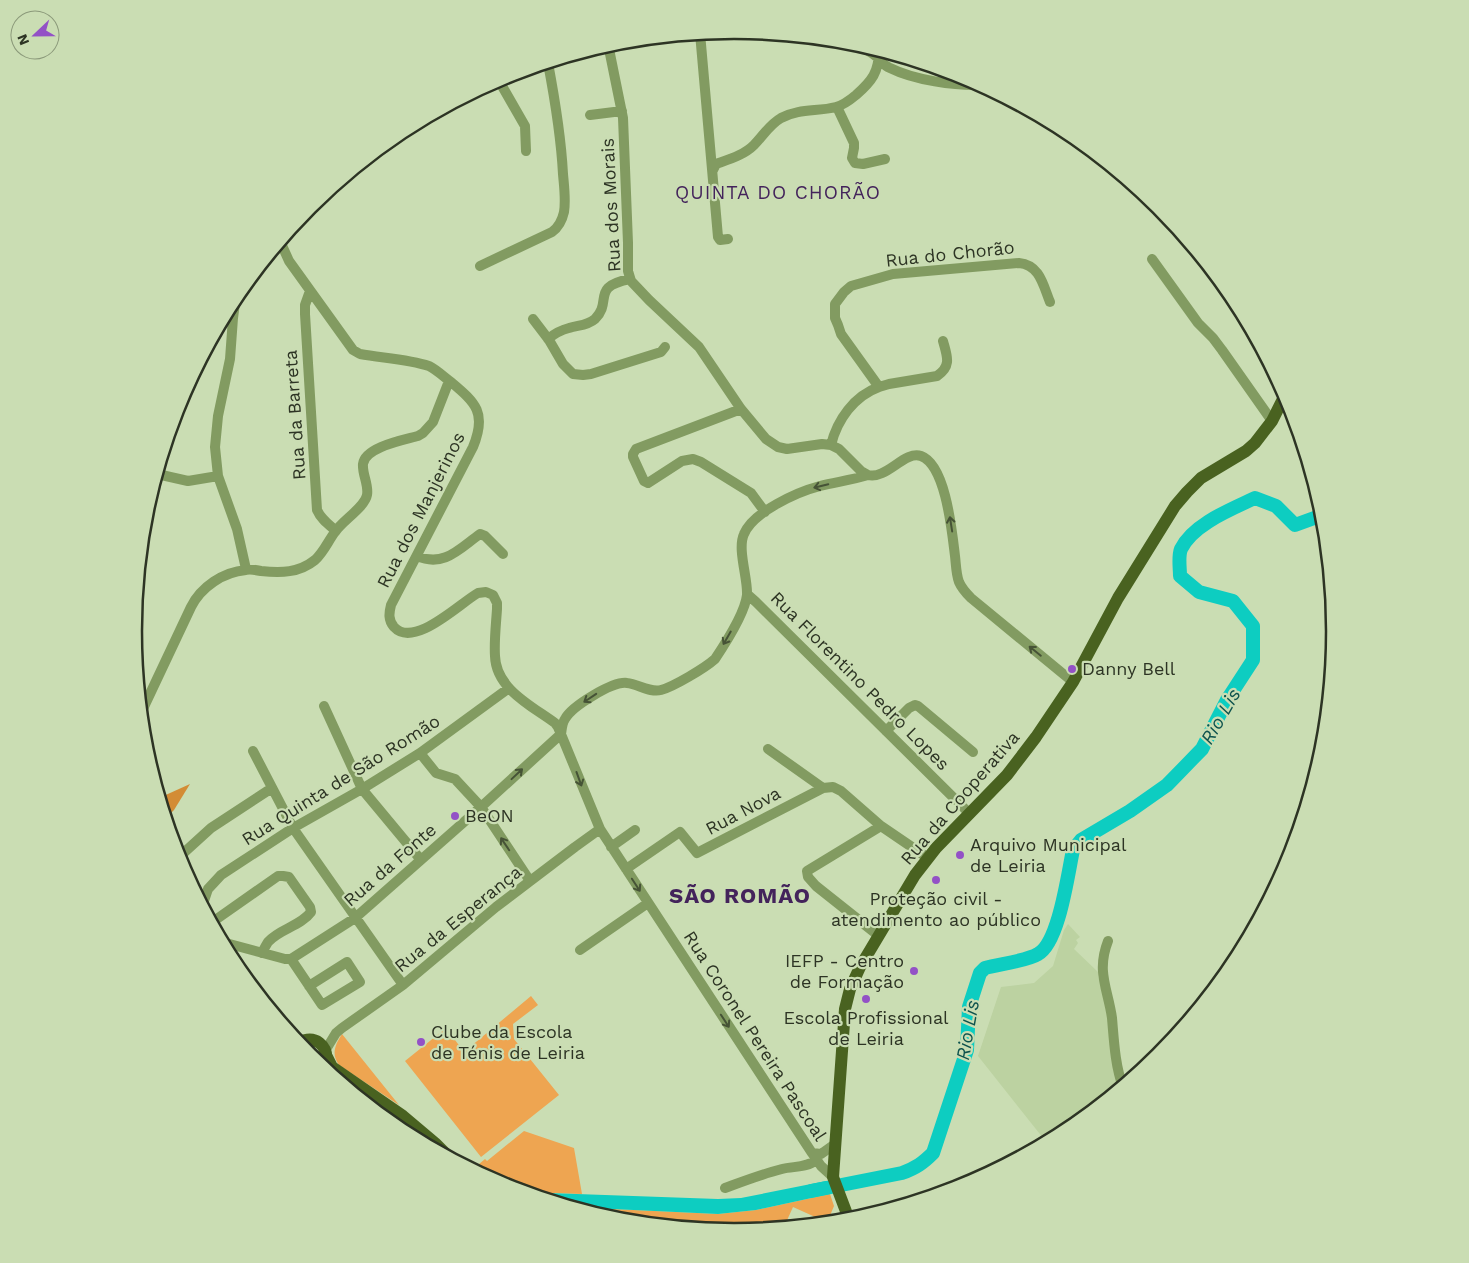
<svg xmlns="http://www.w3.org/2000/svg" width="1469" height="1263" font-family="'Work Sans',sans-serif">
<rect width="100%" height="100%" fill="#caddb3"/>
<!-- built -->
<path fill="#bcd2a1" d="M1068,924l12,13 -4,3 2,3 -4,6 24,23v4l9,29 13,85 -52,42 -21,11 -69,-87 23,-69 33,-4 19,-17 11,-36z"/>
<!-- green -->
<path fill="#eea551" d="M531,996l7,9 -25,19 1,15 45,56 -78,62 -76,-96 41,-33 18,24z
M342,1034l57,71 -60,-40c-8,-11 -4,-20 3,-31z
M524,1131l50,17 8,46 -62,-2 -16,-5 -32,-17 13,-11 2,2z
M830,1194l4,12 -5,12 1,6h-8l-9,-8 -20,-9 -9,20 -24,4 -2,-2 -3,2 -20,2 -118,-12 -47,-14 148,7 38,-4z"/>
<!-- forest -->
<path fill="#d38c35" d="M190,784l-16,26 -8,8 -7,-20z"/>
<!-- water -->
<path fill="#0dcdc1" d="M826,1181l4,13 -74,16 -38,4 -148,-7 -50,-15 198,7 23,-1z"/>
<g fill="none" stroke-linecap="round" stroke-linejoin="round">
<!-- river -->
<path stroke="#0dcdc1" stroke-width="14" d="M811,1191l91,-18c14,-5 21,-10 31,-20l34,-103 2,-43 11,-34 5,-5c14,-4 42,-7 53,-14 21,-11 30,-81 35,-104l8,-10 49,-29 37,-26 35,-36 25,-49 26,-40v-34l-20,-25 -34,-9 -19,-16c0,-8 -2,-20 1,-27 12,-25 51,-40 74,-51l21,8 19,19 22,-8 7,-4"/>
<!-- minor -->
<path stroke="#829b61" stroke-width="10" d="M700,33l18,204 2,3 8,-1
M848,41c10,4 22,9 30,17 4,4 6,8 12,10 24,12 65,18 91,17
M608,44l15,74 5,125v28l3,10 18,19 50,47 42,62 25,30 12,8 9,2 35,-5 9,1 8,4 22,22 7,4
M498,79l27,47 1,25
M837,107l17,36v5l-2,10 3,5 8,1 22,-5
M590,115l32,-4
M713,170l3,-6c14,-5 28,-9 38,-19 9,-9 15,-20 27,-27 19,-10 36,-6 55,-11 8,-2 14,-7 20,-12 16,-14 23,-23 23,-45
M280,241l9,20 64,89 7,4c22,4 48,5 69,12 8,4 15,11 22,16 25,21 36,31 22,65l-82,158c-2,8 -3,15 3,22 20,22 66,-24 84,-34l8,-1 7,3 4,8v6c-1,16 -3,32 -2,47 1,33 37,50 60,67l3,4 42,102 212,324 9,13 12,11
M1152,259l46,64 15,15 9,12 50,71
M480,266l72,-34c7,-5 10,-11 12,-20 2,-12 0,-26 -1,-38 -2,-38 -8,-74 -15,-111
M310,291l-5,14v9l12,196c4,9 11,14 18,20
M225,316l8,2 -3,41 -12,57 -3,31 3,29 19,53 9,40
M233,318l3,-23
M533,319l16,21 14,24 10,10 10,1 8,-1 70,-22 4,-5
M548,339c6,-5 13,-9 21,-11 9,-3 18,-2 26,-9 18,-18 -5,-32 35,-40
M879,387l10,-3 48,-8c15,-10 10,-20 6,-35
M741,409l-105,40 -3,5v3l11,24 4,2 34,-22 11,-2 8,3 50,31 14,19
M831,445c6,-25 23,-49 48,-58l-38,-53 -3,-9 -3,-7v-14l9,-12 7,-6 42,-12 126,-11c21,2 24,22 31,39
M157,474l31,7 30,-5
M417,556c27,12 43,-8 63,-22l5,2 18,18
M747,594l9,8 214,212
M324,706l38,83 59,71
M141,713l50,-106c10,-20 32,-35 55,-37 4,-1 10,0 15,1 20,2 38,2 54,-11 9,-8 13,-19 20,-28 7,-11 30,-25 32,-37 2,-10 -5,-21 -4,-31 2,-17 41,-24 55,-28l5,-3 10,-11 16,-41
M886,731l23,-23 6,-3 3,1 55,46
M768,749l55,39
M253,751l40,77 110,157
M420,753l16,20 19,6 26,28 49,74
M611,847l24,-17
M178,858l33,-30 61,-40
M626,869l54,-37 17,21 126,-65 10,-1 8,4 40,35
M204,908v-7l4,-12 13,-14 72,-47 69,-39 58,-36 89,-65
M211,923l67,-47h5l6,1 21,30 1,5c-10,14 -32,17 -43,30 -2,3 -4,7 -6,11
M879,936l-63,-50 -8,-9 -1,-6 74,-45 47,32
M1108,941c-12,31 0,48 4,77 2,23 3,47 11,69
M222,942l63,17h6l31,46 38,-23 -13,-20 -38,24
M580,950l68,-47
M291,959l64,-41 126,-111 80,-73c1,-6 1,-11 4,-15 7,-13 48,-38 62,-36 11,1 23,10 34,7 12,-3 44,-22 54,-31 10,-15 30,-46 32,-64 1,-17 -10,-46 -3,-61 9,-22 53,-42 76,-48 16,-4 32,-6 48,-11 18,5 37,-25 53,-19 25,9 31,76 34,100 1,8 1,18 4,26 3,7 7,11 12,16l102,84
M325,1051l11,-18 6,-5 61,-43 93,-78 79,-60 25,-18
M1154,1061v-3l3,-6 12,-7
M812,1153l9,1 14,-10
M725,1188c19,-7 37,-14 57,-19 11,-3 25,-1 34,-9"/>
<!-- major -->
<path stroke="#496220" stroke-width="12" d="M298,1043c17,-9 31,2 28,21
M327,1057l5,10 71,49 32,27 16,16
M359,1097l38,26 23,19
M850,1222l-17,-45 12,-168 5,-20 10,-22 55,-92 21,-27 71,-73 29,-38 37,-55 45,-84 57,-92 12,-14 14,-14 45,-27 9,-8 17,-22 14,-28"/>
</g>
<!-- one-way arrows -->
<defs><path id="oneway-shaft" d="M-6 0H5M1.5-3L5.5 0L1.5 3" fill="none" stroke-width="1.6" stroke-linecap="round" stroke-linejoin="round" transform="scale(1.25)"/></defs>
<g stroke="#465336">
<use href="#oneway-shaft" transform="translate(821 486) rotate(166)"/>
<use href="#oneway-shaft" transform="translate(951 524) rotate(-99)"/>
<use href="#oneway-shaft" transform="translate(727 638) rotate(120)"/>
<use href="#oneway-shaft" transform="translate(1035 651) rotate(-141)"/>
<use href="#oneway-shaft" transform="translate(590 698) rotate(146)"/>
<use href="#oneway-shaft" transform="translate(517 774) rotate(-43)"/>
<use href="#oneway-shaft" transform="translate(579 779) rotate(70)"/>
<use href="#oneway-shaft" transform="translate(505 844) rotate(-124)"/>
<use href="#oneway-shaft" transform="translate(636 885) rotate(57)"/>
<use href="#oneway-shaft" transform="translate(725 1021) rotate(57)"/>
</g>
<!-- markers -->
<g fill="#9351c6" stroke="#caddb3" stroke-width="2">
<circle cx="1072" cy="669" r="5"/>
<circle cx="455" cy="816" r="5"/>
<circle cx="960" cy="855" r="5"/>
<circle cx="936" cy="880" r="5"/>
<circle cx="914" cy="971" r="5"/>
<circle cx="866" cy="999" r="5"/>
<circle cx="421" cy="1042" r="5"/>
</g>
<g text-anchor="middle" stroke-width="4.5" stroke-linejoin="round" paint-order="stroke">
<!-- street labels -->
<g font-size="18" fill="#2d3424" stroke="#caddb3">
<text transform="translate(611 205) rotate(-93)" y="6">Rua dos Morais</text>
<text transform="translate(950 254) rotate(-6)" y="6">Rua do Chorão</text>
<text transform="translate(295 415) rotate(-94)" y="6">Rua da Barreta</text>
<text transform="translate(421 510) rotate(-63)" y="6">Rua dos Manjerinos</text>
<text transform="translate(860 681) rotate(45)" y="6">Rua Florentino Pedro Lopes</text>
<text transform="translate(341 780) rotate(-32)" y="6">Rua Quinta de São Romão</text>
<text transform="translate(960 798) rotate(-49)" y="6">Rua da Cooperativa</text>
<text transform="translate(743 811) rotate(-28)" y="6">Rua Nova</text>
<text transform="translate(390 865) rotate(-41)" y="6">Rua da Fonte</text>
<text transform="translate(458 919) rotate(-39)" y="6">Rua da Esperança</text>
<text transform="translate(755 1036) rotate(57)" y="6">Rua Coronel Pereira Pascoal</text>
</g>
<!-- poi labels -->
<g font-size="18" fill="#2d3424" stroke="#caddb3" text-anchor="start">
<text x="1082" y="675">Danny Bell</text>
<text x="465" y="822">BeON</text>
<text x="970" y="851">Arquivo Municipal<tspan x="970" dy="21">de Leiria</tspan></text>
<text x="936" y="905" text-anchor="middle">Proteção civil -<tspan x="936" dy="21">atendimento ao público</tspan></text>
<text x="904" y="967" text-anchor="end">IEFP - Centro<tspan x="904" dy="21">de Formação</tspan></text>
<text x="866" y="1024" text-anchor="middle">Escola Profissional<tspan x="866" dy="21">de Leiria</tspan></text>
<text x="431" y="1038">Clube da Escola<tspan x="431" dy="21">de Ténis de Leiria</tspan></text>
</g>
<!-- neighbourhood labels -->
<g font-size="19" letter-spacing="1" fill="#43235b" stroke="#caddb3">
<text x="778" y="199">QUINTA DO CHORÃO</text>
</g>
<!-- water labels -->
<g font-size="19" font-style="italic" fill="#0f534e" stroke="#caddb3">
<text transform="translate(1220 716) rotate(-60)" y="7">Rio Lis</text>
<text transform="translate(967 1030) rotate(-80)" y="7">Rio Lis</text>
</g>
<!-- district labels -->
<g font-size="22" font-weight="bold" letter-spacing="1" fill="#43235b" stroke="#caddb3">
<text x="740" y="903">SÃO ROMÃO</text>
</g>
</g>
<!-- crop -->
<path d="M0 0H1469V1263H0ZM142 631a592 592 0 1 1 1184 0a592 592 0 1 1-1184 0Z" fill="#caddb3" fill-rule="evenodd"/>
<path fill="none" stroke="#2d3424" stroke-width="2.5" d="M142 631a592 592 0 1 1 1184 0a592 592 0 1 1-1184 0Z"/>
<!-- north arrow -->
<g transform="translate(35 35) rotate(248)"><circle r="24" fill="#caddb3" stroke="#8b997a"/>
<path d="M0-4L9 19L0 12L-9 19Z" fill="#9351c6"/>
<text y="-8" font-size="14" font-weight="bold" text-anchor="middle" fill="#2d3424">N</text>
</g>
</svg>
